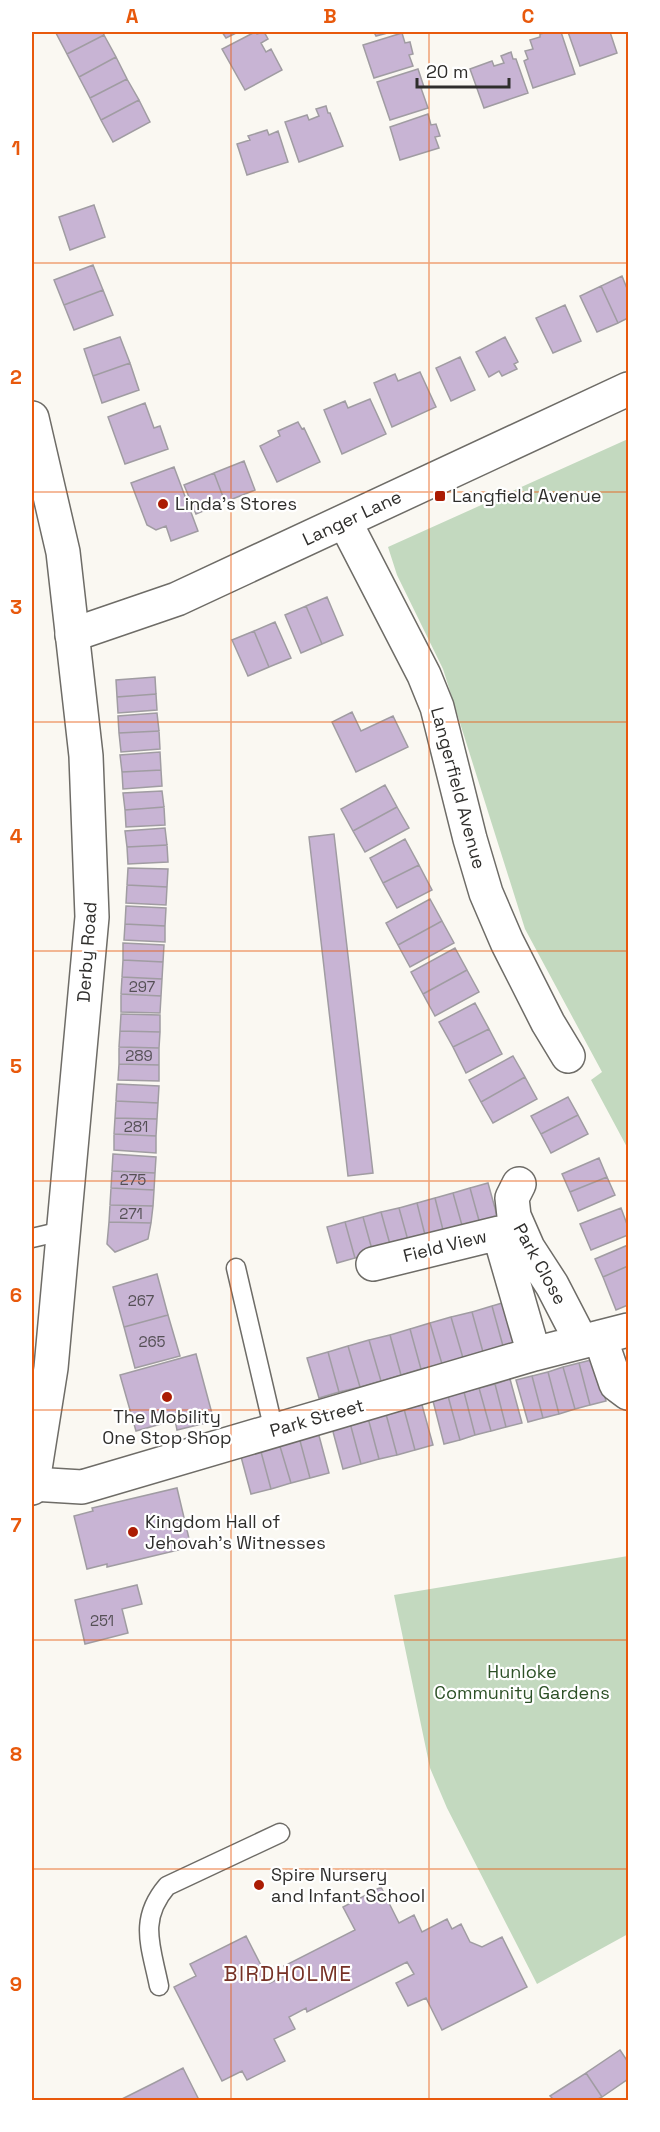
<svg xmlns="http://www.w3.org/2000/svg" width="660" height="2132" font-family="'Space Grotesk',sans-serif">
<rect width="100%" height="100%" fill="#faf8f2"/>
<!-- green -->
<path fill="#c3d9bf" d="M628,439v710l-37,-69 11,-8 -77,-143 -82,-260 -46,-94 -9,-28z
M628,1556v378l-91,50 -90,-176 -17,-40 -36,-173z"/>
<!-- building -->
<path fill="#c8b4d4" stroke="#a09ca2" stroke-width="1.5" d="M58,32h45l1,3 -37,19 -11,-21z
M222,32h16l-12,6z
M255,32l2,2 7,-2 4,7 -7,4 5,9 5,-3 11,21 -37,20 -23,-41z
M374,32h17l-15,4z
M548,32h13l14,42 -42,14 -9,-27 4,-2 -3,-8 8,-2 -3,-9 10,-3v-3z
M568,32h42l7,21 -37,13z
M402,33l3,10 5,-1 3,12 -4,1 4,11 -39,12 -11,-33z
M104,35l12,22 -37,20 -12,-23z
M511,52l2,7h3l12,34 -44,15 -14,-39 22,-8 2,5 10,-3 -3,-7z
M116,57l11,22 -37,19 -11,-21z
M418,69l6,18 -3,1 7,20 -38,12 -13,-38z
M127,79l12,21 -38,20 -11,-22z
M139,100l11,22 -37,20 -12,-22z
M326,106l2,7h2l13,33 -44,16 -14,-40 22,-7 2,5 10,-4 -3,-7z
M428,114l3,11 5,-1 4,12 -5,1 4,11 -39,12 -10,-33z
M267,130l2,5 9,-4 10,31 -41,13 -10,-31 13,-4 -2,-4z
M94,205l11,32 -35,13 -11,-33z
M93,265l10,25 -39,15 -10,-25z
M622,276l6,15v27l-10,5 -17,-37z
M601,286l17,37 -21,9 -17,-36z
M103,290l10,25 -39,15 -10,-25z
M565,305l16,36 -28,12 -17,-35z
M120,337l10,26 -37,13 -9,-27z
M505,337l13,25 -4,2 3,5 -15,7 -3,-5 -10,6 -13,-25z
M460,357l15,33 -24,11 -15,-33z
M130,363l9,27 -37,13 -9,-27z
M420,372l16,35 -44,20 -18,-44 21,-9 3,7z
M370,399l16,35 -44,20 -18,-44 21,-9 3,7z
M145,403l9,25 6,-2 8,23 -43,15 -17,-47z
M298,422l4,7 2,-1 16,34 -43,20 -17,-36 20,-10 -2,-5z
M244,461l11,29 -30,12 -11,-29z
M174,467l24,64 -27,10 -5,-15 -10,4 -9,-5 -16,-42z
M214,473l11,29 -29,12 -12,-29z
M327,597l16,38 -21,9 -16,-38z
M306,606l16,38 -21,9 -16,-38z
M275,622l16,36 -22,9 -15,-36z
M254,631l15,36 -21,9 -16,-36z
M155,677l1,17 -39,3 -1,-17z
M156,694l1,16 -39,3 -1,-16z
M352,712l9,19 32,-15 15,31 -52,25 -24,-50z
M157,713l2,18 -40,2 -1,-17z
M159,731l1,18 -39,3 -2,-19z
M160,752l1,18 -39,2 -2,-17z
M161,770l1,16 -39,3 -1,-17z
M385,785l12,22 -44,24 -12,-22z
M162,791l2,16 -39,3 -2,-17z
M164,807l1,18 -39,2 -1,-17z
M397,807l12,21 -44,24 -12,-21z
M165,828l2,17 -40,2 -2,-16z
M334,834l39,339 -25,3 -39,-339z
M405,839l14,26 -36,18 -13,-25z
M167,845l1,17 -40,2 -1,-17z
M419,865l13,25 -35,18 -14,-25z
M128,868l40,1 -1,18 -40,-2z
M127,885l40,2 -1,18 -40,-2z
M430,899l12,22 -44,24 -12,-22z
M126,906l40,2 -1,18 -40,-2z
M442,921l12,22 -44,24 -12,-22z
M125,924l40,2v16l-41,-2z
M123,943l41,2 -1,17 -40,-2z
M455,948l12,22 -44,24 -12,-22z
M123,960l40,2 -1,17 -40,-2z
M467,970l12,22 -44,24 -12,-22z
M122,977l40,2 -1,17 -40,-2z
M121,994l40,2 -1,17 -39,-1z
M475,1003l14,26 -36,18 -14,-25z
M121,1014l39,1v17l-40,-1z
M489,1029l13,25 -36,19 -13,-26z
M120,1031l40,1 -1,16 -40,-1z
M119,1047l40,1v17l-40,-1z
M513,1056l12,21 -44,25 -12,-22z
M119,1064l40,1v16l-41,-1z
M525,1077l12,22 -44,24 -12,-21z
M117,1084l42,2 -1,17 -42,-2z
M568,1097l10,18 -37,19 -10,-18z
M116,1101l42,2 -1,16 -42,-1z
M578,1115l10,19 -37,19 -10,-19z
M115,1118l42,1 -1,17 -42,-2z
M114,1134l42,2v17l-42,-3z
M113,1154l43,3 -1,16 -43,-2z
M599,1158l8,19 -37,15 -8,-18z
M112,1171l43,2 -1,17 -43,-2z
M607,1177l8,18 -37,16 -8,-19z
M488,1183l10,36 -18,5 -10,-36z
M111,1188l43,2 -1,16 -43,-1z
M470,1188l10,36 -17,5 -10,-36z
M453,1193l10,36 -19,5 -9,-36z
M435,1198l9,36 -18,5 -9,-36z
M417,1203l9,36 -17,5 -10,-36z
M110,1205l43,1 -2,17 -42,-1z
M399,1208l10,36 -18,4 -10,-36z
M621,1208l7,19v8l-37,15 -11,-26z
M381,1212l10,36 -18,5 -10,-36z
M363,1217l10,36 -18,5 -10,-36z
M109,1222l42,1 -3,16 -33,13 -8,-8z
M345,1222l10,36 -18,5 -10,-36z
M628,1245v21l-25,11 -8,-18z
M628,1266v39l-12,5 -13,-33z
M157,1274l11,41 -44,12 -11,-40z
M512,1300l12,41 -21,5 -11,-40z
M492,1306l11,40 -20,6 -11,-40z
M472,1312l11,40 -20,6 -12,-41z
M168,1315l12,41 -45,12 -11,-41z
M451,1317l12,41 -21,6 -12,-41z
M430,1323l12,41 -21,5 -11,-40z
M410,1329l11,40 -20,6 -11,-40z
M390,1335l11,40 -20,6 -12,-41z
M369,1340l12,41 -21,6 -12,-41z
M348,1346l12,41 -21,5 -11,-40z
M328,1352l11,40 -20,6 -12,-40z
M196,1354l18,67 -37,9 -2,-10 -39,11 -16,-56z
M595,1359l11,42 -16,4 -11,-42z
M579,1363l11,42 -15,4 -12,-42z
M563,1367l12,42 -16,5 -11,-42z
M548,1372l11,42 -16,4 -11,-42z
M532,1376l11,42 -15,4 -12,-42z
M510,1379l12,44 -16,4 -11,-43z
M495,1384l11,43 -15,4 -12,-43z
M479,1388l12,43 -16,4 -11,-43z
M464,1392l11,43 -15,5 -12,-44z
M448,1396l12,44 -16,4 -11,-43z
M422,1405l11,40 -18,5 -11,-41z
M404,1409l11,41 -18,5 -11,-41z
M386,1414l11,41 -18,4 -11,-41z
M368,1418l11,41 -18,5 -11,-41z
M350,1423l11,41 -18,5 -11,-41z
M318,1432l11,41 -19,5 -11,-41z
M299,1437l11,41 -19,5 -12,-40z
M279,1443l12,40 -20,6 -11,-41z
M260,1448l11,41 -20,5 -11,-41z
M177,1488l14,59 -84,20v-3l-20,5 -13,-53 19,-5 -1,-3z
M137,1585l5,19 -20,5 6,24 -43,11 -10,-44z
M381,1887l18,36 15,-8 8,17 25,-13 5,10 9,-5 9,18 12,5 20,-10 25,50 -85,43 -16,-32 -18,8 -12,-23 18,-9 -7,-12 -100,50 -1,-4 -17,9 6,12 -21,10 11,22 -38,19 -5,-9 -20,10 -48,-94 22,-11 -6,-12 56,-28 24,47 18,-9 -4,-8 71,-36 -12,-23z
M620,2050l8,12v17l-26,18 -16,-24z
M183,2068l16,32h-79l34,-17z
M586,2073l16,24 -6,3h-42l-4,-4z"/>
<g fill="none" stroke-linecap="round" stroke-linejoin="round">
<defs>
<path id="lane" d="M32,1238l30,-7
M236,1268l38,163
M159,1986c-8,-40 -21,-66 8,-100l113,-53"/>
<path id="street" d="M345,522l79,153 13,32 33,132 16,54 21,49 41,81 20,33
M519,1184l-7,14 2,18 14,32 24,37 29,56
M373,1264l126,-31 35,121
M600,1337l16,47 12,9
M32,1484l50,3 452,-133 94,-24"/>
<path id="secondary" d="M72,635l105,-36 451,-210"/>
<path id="highway" d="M32,418l31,134 23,204 6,161 -41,451 -19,120"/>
</defs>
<!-- lane casing -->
<use href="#lane" stroke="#6e6c67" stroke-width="21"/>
<!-- street casing -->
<use href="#street" stroke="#6e6c67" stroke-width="36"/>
<!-- secondary casing -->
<use href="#secondary" stroke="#6e6c67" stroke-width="36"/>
<!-- highway casing -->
<use href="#highway" stroke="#6e6c67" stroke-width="36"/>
<!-- lane -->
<use href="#lane" stroke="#fff" stroke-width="18"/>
<!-- street -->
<use href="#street" stroke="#fff" stroke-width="33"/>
<!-- secondary -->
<use href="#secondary" stroke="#fff" stroke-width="33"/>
<!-- highway -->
<use href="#highway" stroke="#fff" stroke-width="33"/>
</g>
<!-- grid -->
<path fill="none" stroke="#e8590c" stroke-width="1.5" stroke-opacity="0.55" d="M231,32v2068M429,32v2068M32,263h596M32,492h596M32,722h596M32,951h596M32,1181h596M32,1410h596M32,1640h596M32,1869h596"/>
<!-- markers -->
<g fill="#ab1c03" stroke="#fff" stroke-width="2">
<rect x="434" y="490" width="12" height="12" rx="3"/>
<circle cx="163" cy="504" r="6"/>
<circle cx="167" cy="1397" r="6"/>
<circle cx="133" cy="1532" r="6"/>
<circle cx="259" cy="1885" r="6"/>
</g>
<g text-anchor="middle" stroke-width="4.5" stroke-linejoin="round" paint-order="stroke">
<!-- number labels -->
<g font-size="15" fill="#555056">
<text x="142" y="992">297</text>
<text x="139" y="1061">289</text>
<text x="136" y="1132">281</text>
<text x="133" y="1185">275</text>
<text x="131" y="1219">271</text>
<text x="141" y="1306">267</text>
<text x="152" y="1347">265</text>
<text x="102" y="1626">251</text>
</g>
<!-- poi labels -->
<g font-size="18" fill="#2f2e2c" stroke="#fff" text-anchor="start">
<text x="452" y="502">Langfield Avenue</text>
<text x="175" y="510">Linda's Stores</text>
<text x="167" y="1423" text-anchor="middle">The Mobility<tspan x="167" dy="21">One Stop Shop</tspan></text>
<text x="145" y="1528">Kingdom Hall of<tspan x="145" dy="21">Jehovah's Witnesses</tspan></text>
<text x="271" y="1881">Spire Nursery<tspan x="271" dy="21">and Infant School</tspan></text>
</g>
<!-- street labels -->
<g font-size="18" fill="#2f2e2c" stroke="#fff">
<text transform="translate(352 518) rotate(-25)" y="6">Langer Lane</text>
<text transform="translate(458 788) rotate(75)" y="6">Langerfield Avenue</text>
<text transform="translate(87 952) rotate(-86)" y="6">Derby Road</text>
<text transform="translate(445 1246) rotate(-14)" y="6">Field View</text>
<text transform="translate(540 1264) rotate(61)" y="6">Park Close</text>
<text transform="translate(317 1418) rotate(-16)" y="6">Park Street</text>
</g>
<!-- park labels -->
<g font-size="18" fill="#2c5026" stroke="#fff">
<text x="522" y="1678">Hunloke<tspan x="522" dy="21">Community Gardens</tspan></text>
</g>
<!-- quarter labels -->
<g font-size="21" letter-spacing="1.5" fill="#763125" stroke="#fff">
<text x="288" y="1981">BIRDHOLME</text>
</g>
</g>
<!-- border -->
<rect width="660" height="2132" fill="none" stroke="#ffffff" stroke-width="66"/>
<!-- scale -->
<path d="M417 78v9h92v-9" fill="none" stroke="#2f2e2c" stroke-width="3"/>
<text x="426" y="78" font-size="18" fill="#2f2e2c" stroke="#ffffff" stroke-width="4.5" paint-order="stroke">20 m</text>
<rect x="33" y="33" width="594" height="2066" fill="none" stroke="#e8590c" stroke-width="2"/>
<g font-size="20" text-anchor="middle" font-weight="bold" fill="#e8590c">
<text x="132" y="23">A</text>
<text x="330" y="23">B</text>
<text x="528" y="23">C</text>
<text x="16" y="155">1</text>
<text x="16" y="384">2</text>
<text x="16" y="614">3</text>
<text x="16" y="843">4</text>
<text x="16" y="1073">5</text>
<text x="16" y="1302">6</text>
<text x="16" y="1532">7</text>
<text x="16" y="1761">8</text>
<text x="16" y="1991">9</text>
</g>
</svg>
